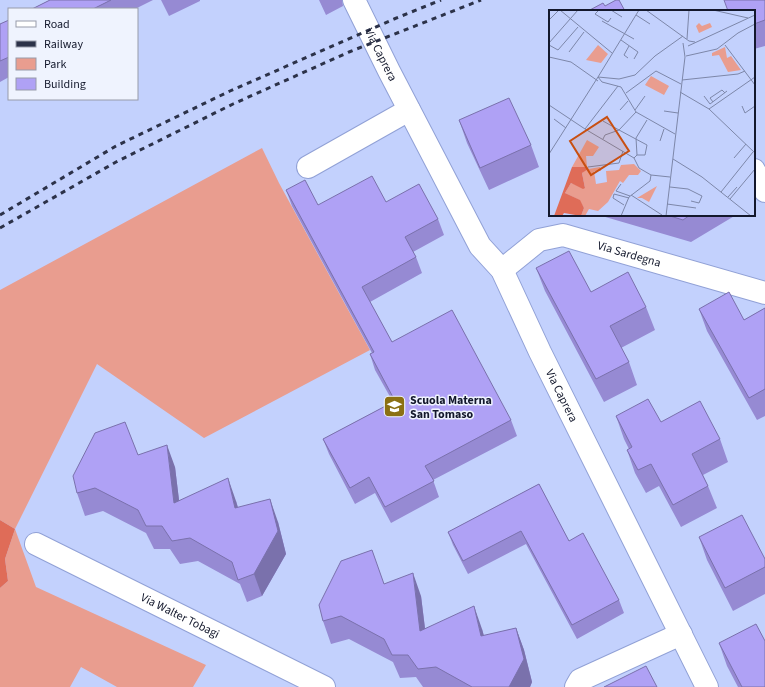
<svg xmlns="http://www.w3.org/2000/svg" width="765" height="687" font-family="'Source Sans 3',sans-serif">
<rect width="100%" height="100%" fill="#c3d1fd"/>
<!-- green -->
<path fill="#e99d8f" d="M262,148l17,35 91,167 -166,88 -107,-74 -82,165 21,58 170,78 -13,22h-76l-36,-20 -11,20h-70v-99l8,-7 -3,-22 10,-30 -15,-9v-230z"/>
<!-- forest -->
<path fill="#df6c58" d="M0,520l15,9 -10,30 3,22 -8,7z"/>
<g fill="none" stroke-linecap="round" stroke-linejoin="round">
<defs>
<g id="street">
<path id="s1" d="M354,0l35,71 91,175 22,24 38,82 167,335"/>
<path d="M308,167l101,-57"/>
<path d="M754,170l11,21"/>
<path id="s2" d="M502,270l37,-30 24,-5 202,58"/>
<path id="s3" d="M36,544l288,143"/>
<path d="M576,687l4,-7 101,-46"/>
</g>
</defs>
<!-- street casing -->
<use href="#street" stroke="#91a1d6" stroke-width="24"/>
<!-- street -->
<use href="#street" stroke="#fff" stroke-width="22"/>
<!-- rail -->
<path stroke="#2c3249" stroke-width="3" stroke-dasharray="5 5" stroke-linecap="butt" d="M0,215l116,-69 114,-55 164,-72 47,-19
M0,228l116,-66 117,-58 116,-52 132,-52"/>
</g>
<!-- wall -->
<path fill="#968ad3" d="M50,0h103l-18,9h-103z
M161,0h39v1l-31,15z
M319,0h23l1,6 -17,9z
M765,0v46l-11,3v-38z
M9,20v57l-9,5v-58z
M459,120l72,25 8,22 -50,23 -22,-47z
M286,190l32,15 68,-3 52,17 6,16 -31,17 3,5 6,16 -52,29 22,40 119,78 6,16 -84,44 6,17 -48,26 -16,-30 -20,11 -26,-50 -6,-15 70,-37 -18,-32 -5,-16 2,-1 -80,-147z
M602,215h134l-45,27 -89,-26z
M536,268l55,24 55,15 9,23 -34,18 8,14 8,23 -33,17 -59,-111z
M765,308v108l-8,4 -50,-89 -8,-22 45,11z
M616,416l45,6 59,17 8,23 -25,13 5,11 9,22 -36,19 -22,-41 -13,7 -11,-20 -8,-23 2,-1 -5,-10z
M138,455l37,12 4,33 57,1 2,6 40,15 8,32 -24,42 -15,6 -7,-18 -42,-23 -18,3 -10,-15h-16l-8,-16 -43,-22 -18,5 -8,-23z
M539,484l30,57 50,59 5,13 -47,26 -51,-95 -58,30 -15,-29 -5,-13z
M699,537l66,22v35l-32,17 -26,-51z
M384,584l37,12 4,32 57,1 2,7 32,-8 8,22 8,32 -2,5h-107l-7,-10 -16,1 -7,-16 -44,-23 -18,5 -8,-23z
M719,643l46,44h-27l-11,-21z"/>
<!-- shaded-wall -->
<path fill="#7a71ac" d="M167,445l8,22 7,58 -8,-22z
M228,478l8,23 8,30 -9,-23z
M270,499l8,23 8,32 -24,42 -8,-22z
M413,573l8,23 7,58 -8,-23z
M474,606l8,23 8,30 -9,-23z
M516,628l8,22 8,32 -2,5h-21z"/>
<!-- building -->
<path fill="#afa1f5" stroke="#7a71ac" d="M50,0h61l-18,9h-61z
M616,0h3l6,11h-37l15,-8 2,3z
M724,0h41v20l-11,4v-13h-26z
M9,20v37l-9,4v-37z
M509,98l22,47 -51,23 -21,-48z
M372,176l14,26 33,-18 19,35 -33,18 11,20 -54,30 30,55 60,-32 59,110 -86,46 9,15 -49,26 -16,-30 -19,11 -27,-49 72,-38 -25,-47 4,-2 -88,-162 19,-10 13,25z
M667,215h23l-7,5z
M569,251l22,41 37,-20 18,35 -36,19 19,36 -33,17 -60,-111z
M729,292l15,28 21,-12v81l-16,9 -50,-89z
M648,399l13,23 39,-21 20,38 -28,15 16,32 -35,19 -22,-41 -13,6 -11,-20 5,-3 -16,-31z
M125,422l13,33 29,-10 7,58 54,-25 7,30 35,-9 8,32 -24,43 -16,6 -6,-18 -42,-24 -18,3 -10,-15h-16l-8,-16 -43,-22 -18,5 -4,-17 22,-43z
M539,484l30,57 14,-8 36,67 -47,25 -51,-94 -58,30 -15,-29z
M742,515l23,44v8l-40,21 -26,-51z
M372,550l12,34 29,-11 7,58 54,-25 7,30 35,-8 8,31 -15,28h-37l-36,-20 -18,2 -10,-14h-16l-8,-16 -43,-23 -18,5 -4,-16 22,-44z
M756,624l9,17v46h-23l-23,-44z
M646,666l11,21h-53z"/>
<!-- icons -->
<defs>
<symbol id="school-square" viewBox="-11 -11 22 22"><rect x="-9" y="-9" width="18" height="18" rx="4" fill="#8b7013" stroke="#eff3fe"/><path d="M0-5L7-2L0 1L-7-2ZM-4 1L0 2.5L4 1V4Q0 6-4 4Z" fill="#fff"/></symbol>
</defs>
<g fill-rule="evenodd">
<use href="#school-square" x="382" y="394" width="25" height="25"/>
</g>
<g text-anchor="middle" stroke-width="3" stroke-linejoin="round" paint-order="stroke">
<!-- street labels -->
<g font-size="12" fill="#13182c" stroke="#eff3fe">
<text dy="4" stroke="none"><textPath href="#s1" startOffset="61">Via Caprera</textPath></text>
<text dy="4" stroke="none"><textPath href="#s2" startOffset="141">Via Sardegna</textPath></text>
<text dy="4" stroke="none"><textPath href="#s1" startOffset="448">Via Caprera</textPath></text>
<text dy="4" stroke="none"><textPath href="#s3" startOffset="161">Via Walter Tobagi</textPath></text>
</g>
<!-- poi labels -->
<g font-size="12" font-weight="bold" fill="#13182c" stroke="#eff3fe" text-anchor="start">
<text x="410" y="404">Scuola Materna<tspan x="410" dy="14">San Tomaso</tspan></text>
</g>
</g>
<!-- overview -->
<g transform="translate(549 10)">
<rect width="206" height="206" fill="#c3d1fd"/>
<path d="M150,13l3,3 8,-3 2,4 -13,6 -3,-7zM49,35l10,9 -7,9 -15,-3zM176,37l2,11 4,-2 10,14 -13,2 -9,-17 -7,1v-3zM102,66l18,10 -5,9 -19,-10zM38,130l12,7 -6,9h-7l1,10 2,3 11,-2 1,4h-7l2,13 11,-2 -1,-11 13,-1 2,-5 13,-1 7,7 -3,4h-9l-6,8 -3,-2 -12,21 -10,9 -9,-2 -4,7h-4l3,-8 -5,-8 -14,-7 6,-10 14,5 -3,-15 5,-6h-15zM108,176l-8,16 -7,-4h-5z" fill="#e99d8f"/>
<path d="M23,157h15l1,2 -6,4 3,15 -2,1 -12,-6 -6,10 15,7 4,8 -3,8 -17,-3 -2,3h-8z" fill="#df6c58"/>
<path fill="none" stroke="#7d87a9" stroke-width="1" d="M11,0l52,43M50,0l-4,4 13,8 3,-4M62,0l11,7M90,0l-41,67 4,5 19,5 15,25 39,22M97,0l43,31 6,1M164,0l35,8M87,5l14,9M0,10l10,-10M53,11l32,18M138,29l2,-29M72,30l17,12 -4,7M0,33l29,-33M0,35l9,5 20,-23M176,35l30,40M139,36l67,-31M20,42l15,-20M137,46l31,-7 21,-16 17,-9M0,47l22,5 27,19M79,48l-4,-3 5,-9M133,70l56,-6 7,-3M131,82l29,17 46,44M77,83l30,-22 25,13M155,86l6,8 17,-13M164,92l-3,-4 12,-8 3,3M0,95l36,24 33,-43M193,96l3,7 10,-7M160,99l46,-32M71,100l8,-9M86,100l10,-14M115,101l14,2M5,109l12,9M54,111l16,9 17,-18M36,119l49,29M54,129l2,-4 14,-5 28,15 -2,10h-8M111,131l4,-12M0,144l49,-77 21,2 16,-4 20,-19 28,-20M85,148l5,10 12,7 19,2M85,148l3,-3 -1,-17 11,-18M185,148l12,-14M124,149l29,18 49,39M39,157l31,-4 4,-12M72,174l-5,7 14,5M121,177l18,2 14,7 -3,7 -8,-2M172,182l32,-40M82,185l31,20M179,187l9,-10M181,189l25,-30M118,194l29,4M75,195l-11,-7 1,-4 15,4M72,206l8,-19 21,-16 1,-6M117,206l19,-159 -2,-14"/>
<path fill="#c84f11" fill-opacity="0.15" stroke="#c84f11" stroke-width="2" d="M58,107l22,34 -38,24 -21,-34z"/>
<rect width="206" height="206" fill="none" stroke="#13182c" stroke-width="2"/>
</g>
<!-- legend -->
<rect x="8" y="8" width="130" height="92" fill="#eff3fe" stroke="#979baa"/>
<rect x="16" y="21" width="20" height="6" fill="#ffffff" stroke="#979baa"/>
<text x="44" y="28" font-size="12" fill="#13182c">Road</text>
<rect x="16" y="41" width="20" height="6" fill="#2c3249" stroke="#979baa"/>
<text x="44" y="48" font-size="12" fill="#13182c">Railway</text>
<rect x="16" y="58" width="20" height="12" fill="#e99d8f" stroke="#979baa"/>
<text x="44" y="68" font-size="12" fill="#13182c">Park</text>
<rect x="16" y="78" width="20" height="12" fill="#afa1f5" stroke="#979baa"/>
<text x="44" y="88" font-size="12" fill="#13182c">Building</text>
</svg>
